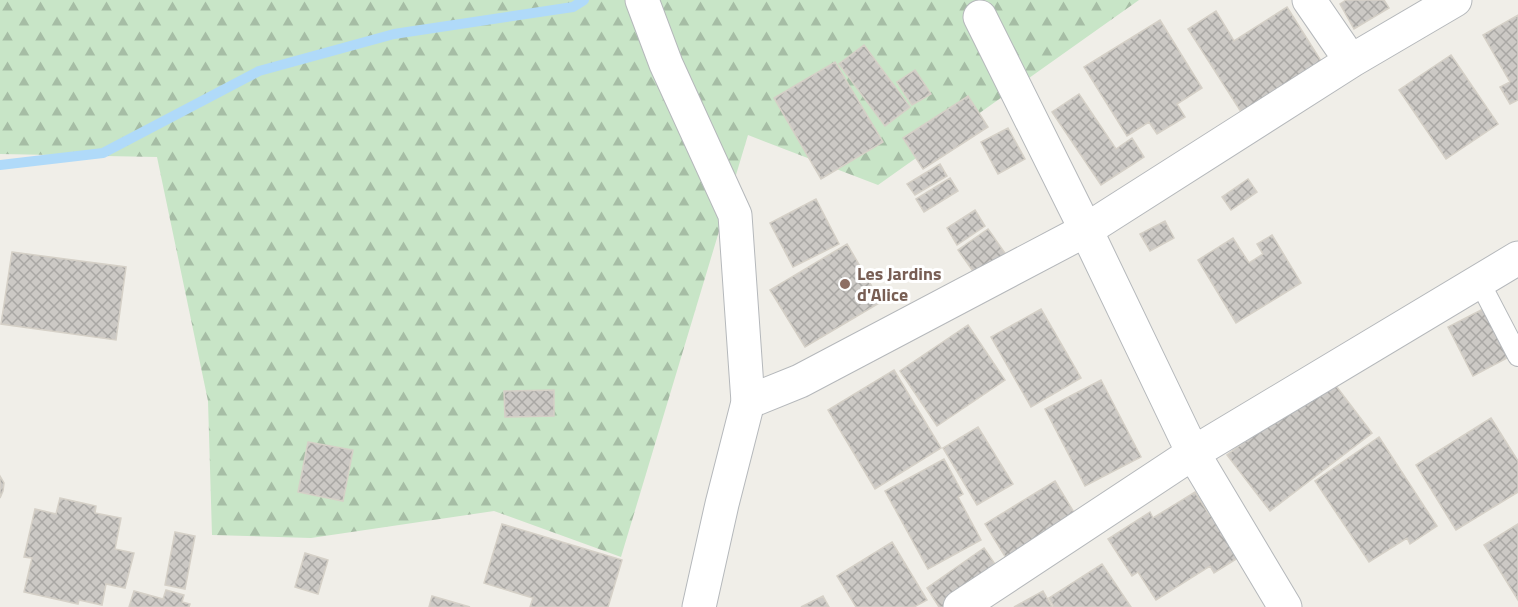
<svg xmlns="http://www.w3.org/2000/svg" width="1518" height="607" font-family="'Titillium Web',sans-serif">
<defs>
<pattern id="forest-firs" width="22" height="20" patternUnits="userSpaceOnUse" patternTransform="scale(1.5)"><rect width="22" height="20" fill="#c8e5c7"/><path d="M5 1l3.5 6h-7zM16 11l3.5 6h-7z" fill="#a6bda5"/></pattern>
<pattern id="building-cross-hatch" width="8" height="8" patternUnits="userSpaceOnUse" patternTransform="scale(1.5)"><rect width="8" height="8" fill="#ccc9c5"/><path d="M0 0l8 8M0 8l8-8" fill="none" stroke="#a9a7a4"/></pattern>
</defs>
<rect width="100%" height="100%" fill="#f0eee8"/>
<!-- forest -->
<path fill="url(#forest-firs)" d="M0,0h1139l-261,185 -130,-50 -127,422 -127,-46 -183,27 -99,-3 -4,-134 -51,-244 -157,-3z"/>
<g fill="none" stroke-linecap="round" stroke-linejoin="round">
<!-- stream -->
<path stroke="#b0daf9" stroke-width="10" d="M0,165l103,-12 156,-82 135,-37 179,-27 11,-7"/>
</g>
<!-- building -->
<path fill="url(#building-cross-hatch)" stroke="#d5d0c7" stroke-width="1.5" d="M1346,0h38l5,8 -35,21 -14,-25z
M1287,7l36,57 -80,51 -55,-86 28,-18 18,30z
M1518,15v85l-8,4 -10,-17 10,-5 -27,-47z
M1160,20l42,68 -25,16 8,13 -28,17 -8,-12 -22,14 -43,-69z
M864,45l46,62 -25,19 -46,-62z
M1451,55l47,69 -52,35 -47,-69z
M835,62l48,80 -62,37 -47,-81z
M915,70l16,24 -19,11 -15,-23z
M1079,94l37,55 16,-11 12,19 -43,28 -49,-73z
M968,96l20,31 -65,42 -20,-31z
M1008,128l17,31 -27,15 -17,-32z
M940,164l7,12 -32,19 -8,-11z
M950,178l8,13 -34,21 -8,-13z
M1248,179l9,13 -26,18 -9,-13z
M816,199l23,45 -46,23 -23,-44z
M975,210l10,16 -28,19 -10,-17z
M1165,221l9,17 -24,13 -10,-17z
M988,229l19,27 -30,21 -19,-27z
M1272,235l29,48 -65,40 -38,-63 35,-22 16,25 14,-9 -6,-10z
M847,244l34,58 -76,45 -35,-57z
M12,252l114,15 -10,73 -115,-16z
M1041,309l40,69 -50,29 -40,-70z
M1483,309l26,48 -36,19 -25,-49z
M968,325l37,55 -68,46 -37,-55z
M894,370l47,78 -66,41 -47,-79z
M1330,378l42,55 -102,78 -43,-56z
M1101,380l40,77 -56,29 -40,-77z
M554,390v26l-49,1 -1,-26z
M1491,418l27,43v31l-62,38 -40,-65z
M978,427l35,57 -36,21 -34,-57z
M1379,437l58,89 -27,18 -3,-6 -38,24 -54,-81z
M308,442l45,8 -10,51 -45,-9z
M944,459l19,35 -5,3 23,43 -53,29 -43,-78z
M0,476l4,7 -1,8 -3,7z
M1055,481l20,33 -69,44 -21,-34z
M1195,492l15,24 4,-2 27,42 -27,17 -4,-7 -54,34 -18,-28 -6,4 -24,-37 42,-27 3,6z
M60,498l36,8 -1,7 26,5 -6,31 19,4 -9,35 -19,-4 -4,21 -23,-5 -1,4 -54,-12 8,-34 -8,-1 11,-48 21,5z
M502,524l120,36 -14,47h-78l3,-9 -49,-15z
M1518,524v76l-34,-55z
M175,532l20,4 -10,53 -20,-4z
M892,542l35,58 -13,7h-58l-19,-31z
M984,548l15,22 -53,37h-7l-12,-19z
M305,553l23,7 -10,34 -23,-7z
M1102,564l29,43h-77l-5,-9z
M166,590l18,5 -2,7 8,2 -1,3h-60l5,-16 29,8z
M1043,591l9,16h-38z
M432,596l38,11h-41z
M823,596l6,11h-28z"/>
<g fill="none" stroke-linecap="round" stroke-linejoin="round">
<defs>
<path id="service" d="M1479,281l39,75"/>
<path id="minor" d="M1309,0l42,61
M980,17l106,213 107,223 92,154
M748,402l52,-21 286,-151 265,-169 104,-61
M960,607l233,-154 325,-195"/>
<path id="tertiary" d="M642,0l24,64 69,151 13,187 -26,102 -23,103"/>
</defs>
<!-- service casing -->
<use href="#service" stroke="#b5b8bb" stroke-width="22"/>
<!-- minor casing -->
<use href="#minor" stroke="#b5b8bb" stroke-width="35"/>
<!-- tertiary casing -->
<use href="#tertiary" stroke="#b5b8bb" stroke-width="35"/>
<!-- service -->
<use href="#service" stroke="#fff" stroke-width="20"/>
<!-- minor -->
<use href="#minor" stroke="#fff" stroke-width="33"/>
<!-- tertiary -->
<use href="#tertiary" stroke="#fff" stroke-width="33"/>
</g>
<!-- markers -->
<circle fill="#8d6e63" stroke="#fff" stroke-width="2" cx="845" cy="284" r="6"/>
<g text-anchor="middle" stroke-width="6" stroke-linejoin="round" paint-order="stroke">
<!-- education labels -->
<g font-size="18" font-weight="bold" fill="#785e54" stroke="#fff" text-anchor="start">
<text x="857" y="280">Les Jardins<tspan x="857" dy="21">d'Alice</tspan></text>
</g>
</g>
</svg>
